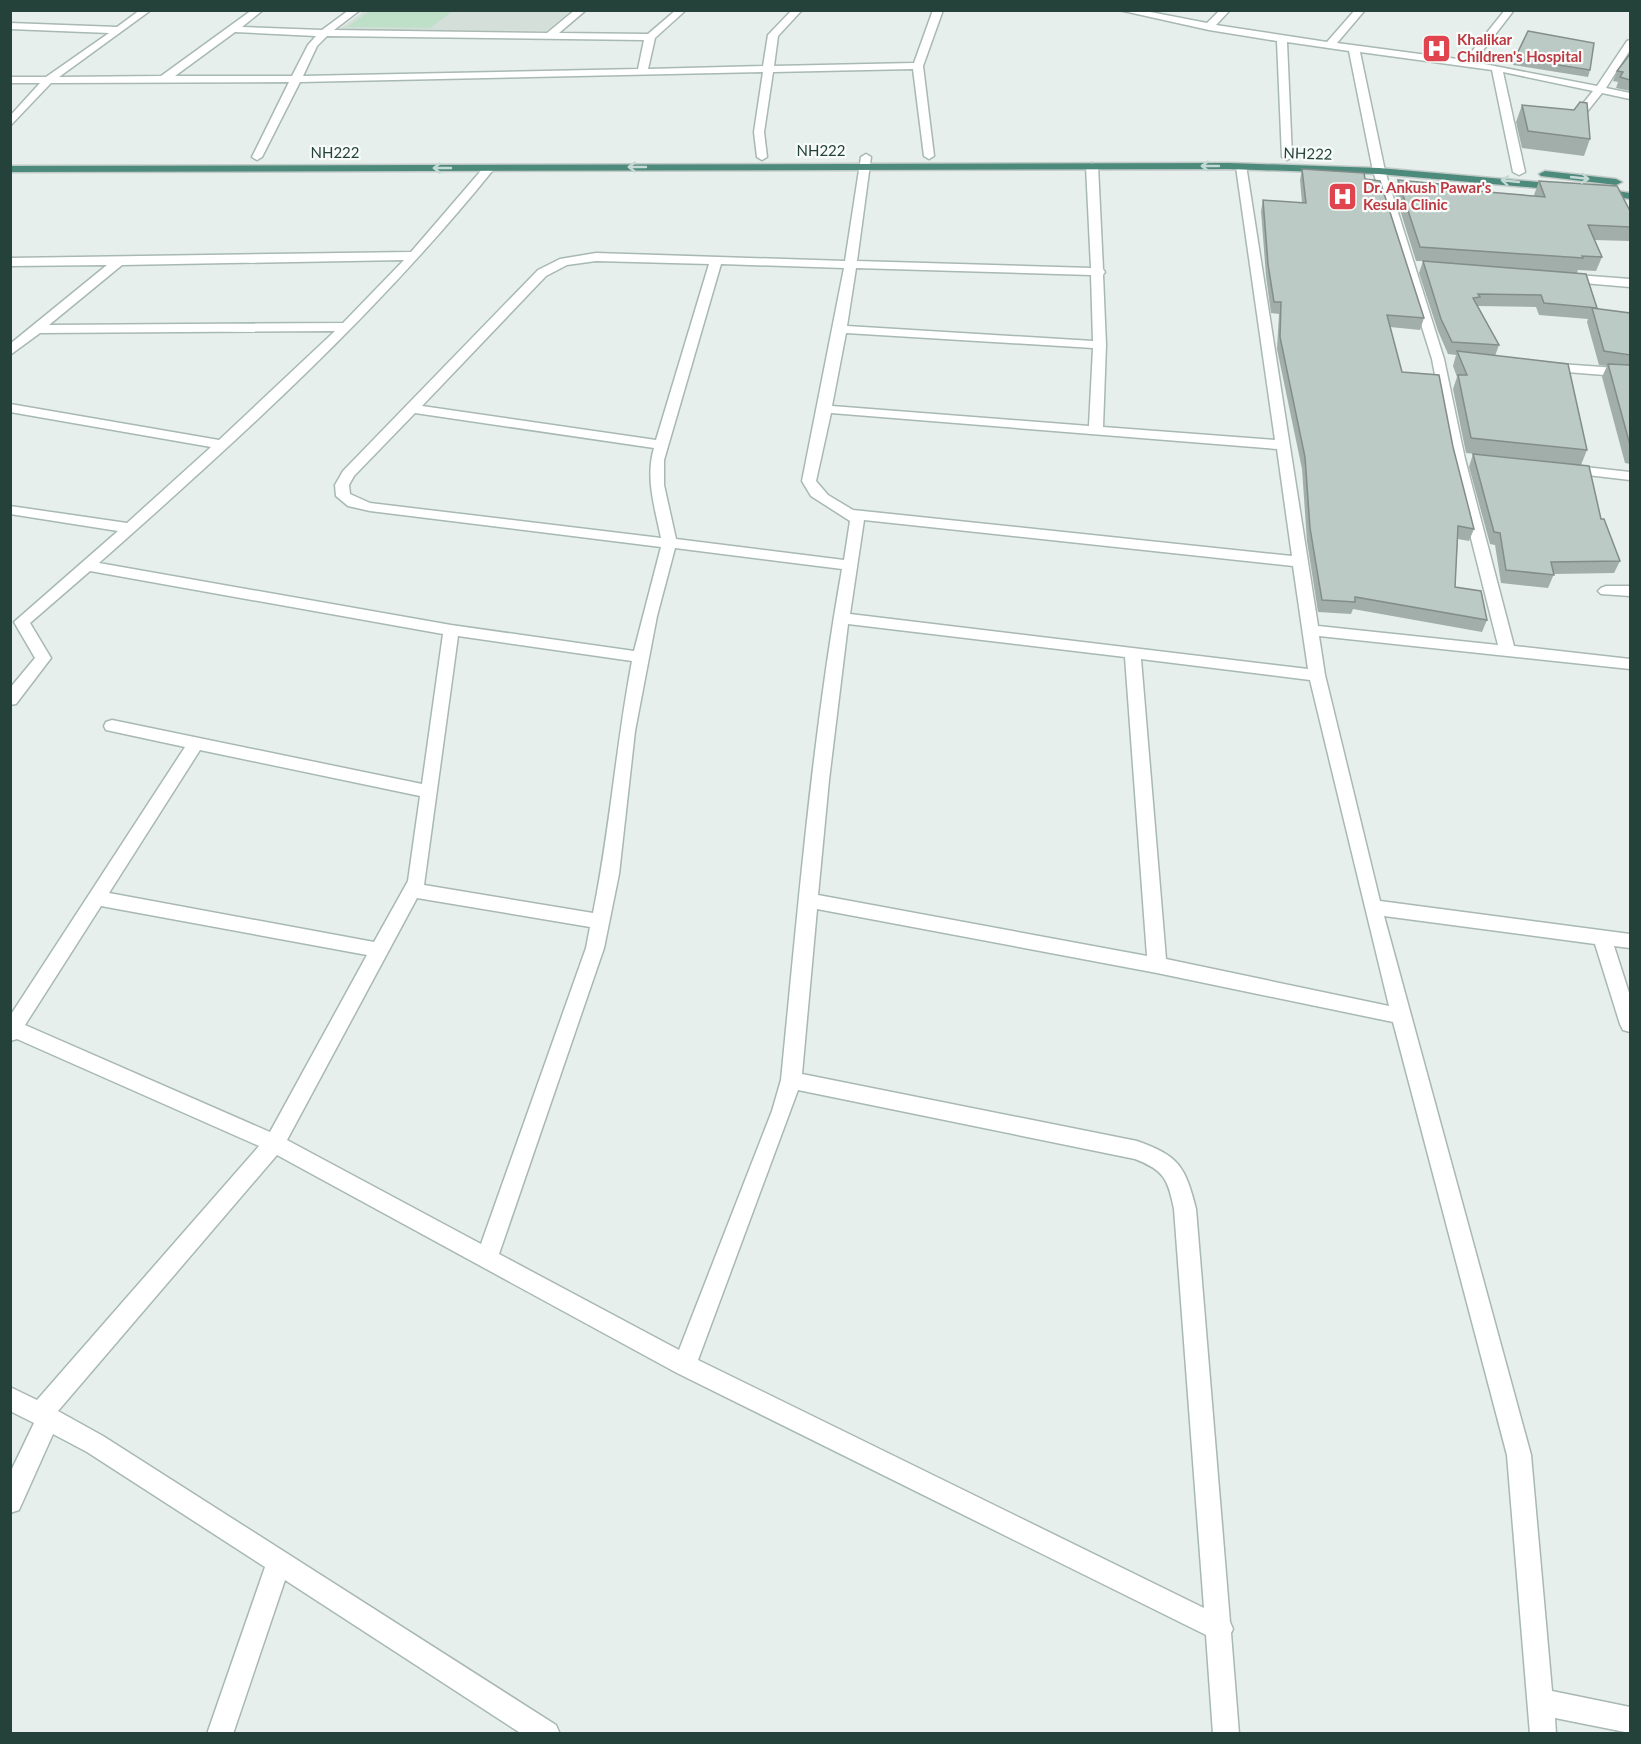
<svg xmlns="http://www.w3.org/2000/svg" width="1641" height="1744" font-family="Lato,sans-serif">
<rect width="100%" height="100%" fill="#e6efeb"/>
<!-- built -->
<path fill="#d4dfda" d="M364,11h207l-25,20 -208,-1z"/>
<!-- green -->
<path fill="#bfe0c8" d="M371,10h82v1l-23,17 -83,-1z"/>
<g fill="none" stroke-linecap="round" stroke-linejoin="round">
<defs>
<path id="minor" d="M140,10h11l-92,67 102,-1 91,-66h11l-21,17 80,3 27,-20h11l-26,20 213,3 28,-23h11l-27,23 89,1 28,-24h10l-31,28 -7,31 115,-3 5,-31 24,-25h10l-24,26 -4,30 140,-3 19,-53h10l-20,56 11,90 -5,3 -5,-3 -11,-87 -140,3 -9,60 3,25 -5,3 -5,-3 -3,-25 9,-60 -463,10 -38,75 -5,3 -5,-3 37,-75 -238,1 -41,43v-10l30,-33h-30v-6h36l63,-44 -99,-4v-6l107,4zM235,32l81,4 -8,9 -16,31h-117zM327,36l317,4 -6,29 -335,7 14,-30z
M1119,10h21l67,13 13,-13h10l-14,15 111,17 28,-32h10l-28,33 128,17 40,-50h9l-40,52 123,24 30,-45 3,-1v10l-24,38 24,5v6l-28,-6 -20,25 -4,1 -5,-3 20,-25 -90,-19 22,100 -6,3 -6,-3 -21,-102 -132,-18 25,119 59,188 21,100 49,187 116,13v10l-311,-33 6,39 55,226 250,33v14l-16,-2 16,50v36l-7,-2 -3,-6 -25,-80 -211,-28 147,539 21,236 78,16v26l-75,-15 1,16h-26l-23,-279 -114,-433 -236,-49 -340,-64 -15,165 335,67c42,15 48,25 59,68l34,413 3,7 -2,4 8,101h-26l-7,-99 -529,-262 -400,-218 -219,256 45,25 453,289 4,9h-38l-237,-154 -52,154h-26l58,-167 -178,-115 -34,-18 -34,76 -9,3v-40l24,-50 -24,-12v-24l27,13 222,-254 -242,-107 -7,2v-25l175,-269 -79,-17 -2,-4 2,-4 6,-2 310,64 21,-150 -353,-63 -60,52 21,35 -35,46 -6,1v-17l25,-30 -21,-36 104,-91 -108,-17v-8l117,17 84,-76 -201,-35v-8l209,36 116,-109 -295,2 -30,22v-11l97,-79 -97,1v-8l401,-6 74,-86h8v4c-117,145 -255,270 -394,393l352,62 183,26 27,-104 -291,-36 -22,-5 -12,-10 -1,-11 8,-14 195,-201 22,-11 36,-6 249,8 16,-104 5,-3 5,3 -14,104 234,7 -5,-102 6,-3 6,3 5,103 2,3 -2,3 3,70 -3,82 172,13 -39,-273 10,-2 72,461 180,19 -47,-186 -19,-100 -59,-188 -24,-120 -62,-9 5,115 -5,3 -5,-3 -5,-116 -68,-11zM404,260l-61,63 -294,2 73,-60zM596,261l113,3 -53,176 -234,-34 124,-130 21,-11zM721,264l123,4 -42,213 9,15 39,25 -6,39 -168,-21 -12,-54v-25zM856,268l235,7 2,66 -246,-15zM846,333l247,15 -4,78 -257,-20zM415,413l239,35c-9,30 1,60 7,90l-291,-35 -20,-9 -1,-9 5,-9zM831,413l446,36 15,107 -439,-46 -25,-15 -12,-14zM864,520l429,46 15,103 -458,-55zM675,548l167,21c-30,169 -44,340 -61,511l-9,31 -93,239 -180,-96 105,-306 15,-74 16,-143 22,-115zM848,624l277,33 22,299 -329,-61 11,-115zM458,636l174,25c-16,84 -22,169 -39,252l-169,-28zM1141,659l169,21 79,326 -223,-47zM200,750l220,46 -12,85 -34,61 -265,-49zM417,898l173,29 -4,21 -105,296 -194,-104zM101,906l266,49 -97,177 -245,-107zM798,1090l337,69c29,11 33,20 39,50l30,399 -506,-248z
M1564,274l66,5v8l-70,-6 -2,-3z
M1546,363l84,6v8l-89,-7v-6z
M1567,465l63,7v8l-68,-8 -2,-3z
M1606,586h24v10l-29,-2 -3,-3 3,-3z"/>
<path id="trunk" d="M1229,163l150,5 181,16 6,3 -6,3 -181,-16 -150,-5 -1219,3v-6z
M1545,171l71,8 6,3 -6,3 -75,-9 -2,-2z
M1597,188l33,5v6l-37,-6 -2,-2z"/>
</defs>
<!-- minor casing -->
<use href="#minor" stroke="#a8b8b2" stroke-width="3"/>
<!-- trunk casing -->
<use href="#trunk" stroke="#c2cac8" stroke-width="3"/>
<!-- minor -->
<use href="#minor" fill="#fff" fill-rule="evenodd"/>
<!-- trunk -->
<use href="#trunk" fill="#4c8a7c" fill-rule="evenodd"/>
</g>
<!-- wall -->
<path fill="#a1aea9" d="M1630,54v37l-14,-3 2,-6 -5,-1 4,-10z
M1515,58l75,12 -2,7 -75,-12z
M1522,105l68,34 -6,17 -62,-8 -6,-26z
M1302,169l63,10 59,139 -4,12 -30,-3 12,45 51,75 21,82 -5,12 -11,-2 -3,48 32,33 -5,12 -129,-23 -2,5 -33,-2 -11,-71 -5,-72 -25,-120 2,-35 -8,-1 -5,-37 -5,-65 2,-11 39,3 -2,-23z
M1398,180l43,8 94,8 -1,-1 5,-14 91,30v30l-36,-1 8,17 -6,14 -18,-1 -1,3 20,35 -1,1 34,4v151l-5,-1 -23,-86 5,-11 -8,-1 -12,-43 1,-3 -49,-4 -3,-8 -58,-1 21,39 -4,11 92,94 -6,15 -115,-12 -13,-64 4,-12 -4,-11 3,-11 -8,-1 -10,-23 -19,-58 4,-12h-7l-21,-67z
M1473,454l128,65 19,42 -6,12 -60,1 -6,14 -47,-5 -6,-38 -5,-1 -21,-77z"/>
<!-- building -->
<path fill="#bbcac4" stroke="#838d89" stroke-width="1.5" d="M1528,31l66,12 -4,27 -75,-12z
M1630,54v26l-10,-3 3,-5 -6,-1z
M1580,102l7,1 3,36 -62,-8 -6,-26 52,5z
M1302,169l62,4 1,6 15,2 44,137 -37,-3 15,57 37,3 14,72 21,82 -16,-3 -3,61 26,4 6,29 -132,-23v5l-33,-2 -12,-72 -5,-71 -25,-120 1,-35h-7l-6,-38 -5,-64 43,3z
M1398,180l41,4 2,4 104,9 -6,-16 78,5 13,25v16l-42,-2 14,32 -20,-1 1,2 -163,-11z
M1423,261l163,13 11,34 -53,-5 -3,-8 -63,-1 2,3 -7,1 26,47 -47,-3 -11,-23z
M1592,308l38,5v42l-26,-4z
M1457,351l111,13 19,86 -116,-12 -13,-63h9z
M1608,364l22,1v80z
M1473,454l116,12 12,53h3l16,42 -69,1 3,13 -48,-5 -6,-37 -6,-1z"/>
<!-- one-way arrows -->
<defs><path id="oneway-shaft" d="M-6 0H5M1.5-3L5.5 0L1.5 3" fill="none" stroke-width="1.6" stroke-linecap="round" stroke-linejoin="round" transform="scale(1.5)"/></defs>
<g stroke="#c4d9d4">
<use href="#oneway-shaft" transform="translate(1210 166) rotate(-180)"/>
<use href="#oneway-shaft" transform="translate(637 167) rotate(180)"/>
<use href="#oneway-shaft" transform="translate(442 168) rotate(180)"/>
<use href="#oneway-shaft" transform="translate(1580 178) rotate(6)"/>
<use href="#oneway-shaft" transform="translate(1510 181) rotate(-174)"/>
</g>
<!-- icons -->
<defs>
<symbol id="hospital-square" viewBox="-11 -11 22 22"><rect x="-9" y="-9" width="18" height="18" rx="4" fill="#e0444e" stroke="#f7fbf9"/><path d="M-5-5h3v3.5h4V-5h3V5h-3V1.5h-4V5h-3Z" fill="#fff"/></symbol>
</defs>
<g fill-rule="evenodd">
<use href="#hospital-square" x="1420" y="32" width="33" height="33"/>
<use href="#hospital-square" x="1326" y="180" width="33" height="33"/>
</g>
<g text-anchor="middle" stroke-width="4.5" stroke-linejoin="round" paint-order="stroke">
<!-- far-health labels -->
<g font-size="15" font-weight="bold" fill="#be3a42" stroke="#f7fbf9" text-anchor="start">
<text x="1457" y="45">Khalikar<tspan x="1457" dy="17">Children's Hospital</tspan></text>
<text x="1363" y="193">Dr. Ankush Pawar's<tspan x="1363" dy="17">Kesula Clinic</tspan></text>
</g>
<!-- far-street labels -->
<g font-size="15" fill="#24423a" stroke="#f7fbf9">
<text x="821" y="156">NH222</text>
<text x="335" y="158">NH222</text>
<text transform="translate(1308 154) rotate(2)" y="5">NH222</text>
</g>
</g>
<!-- border -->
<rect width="1641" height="1744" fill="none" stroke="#24423a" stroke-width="24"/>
</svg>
